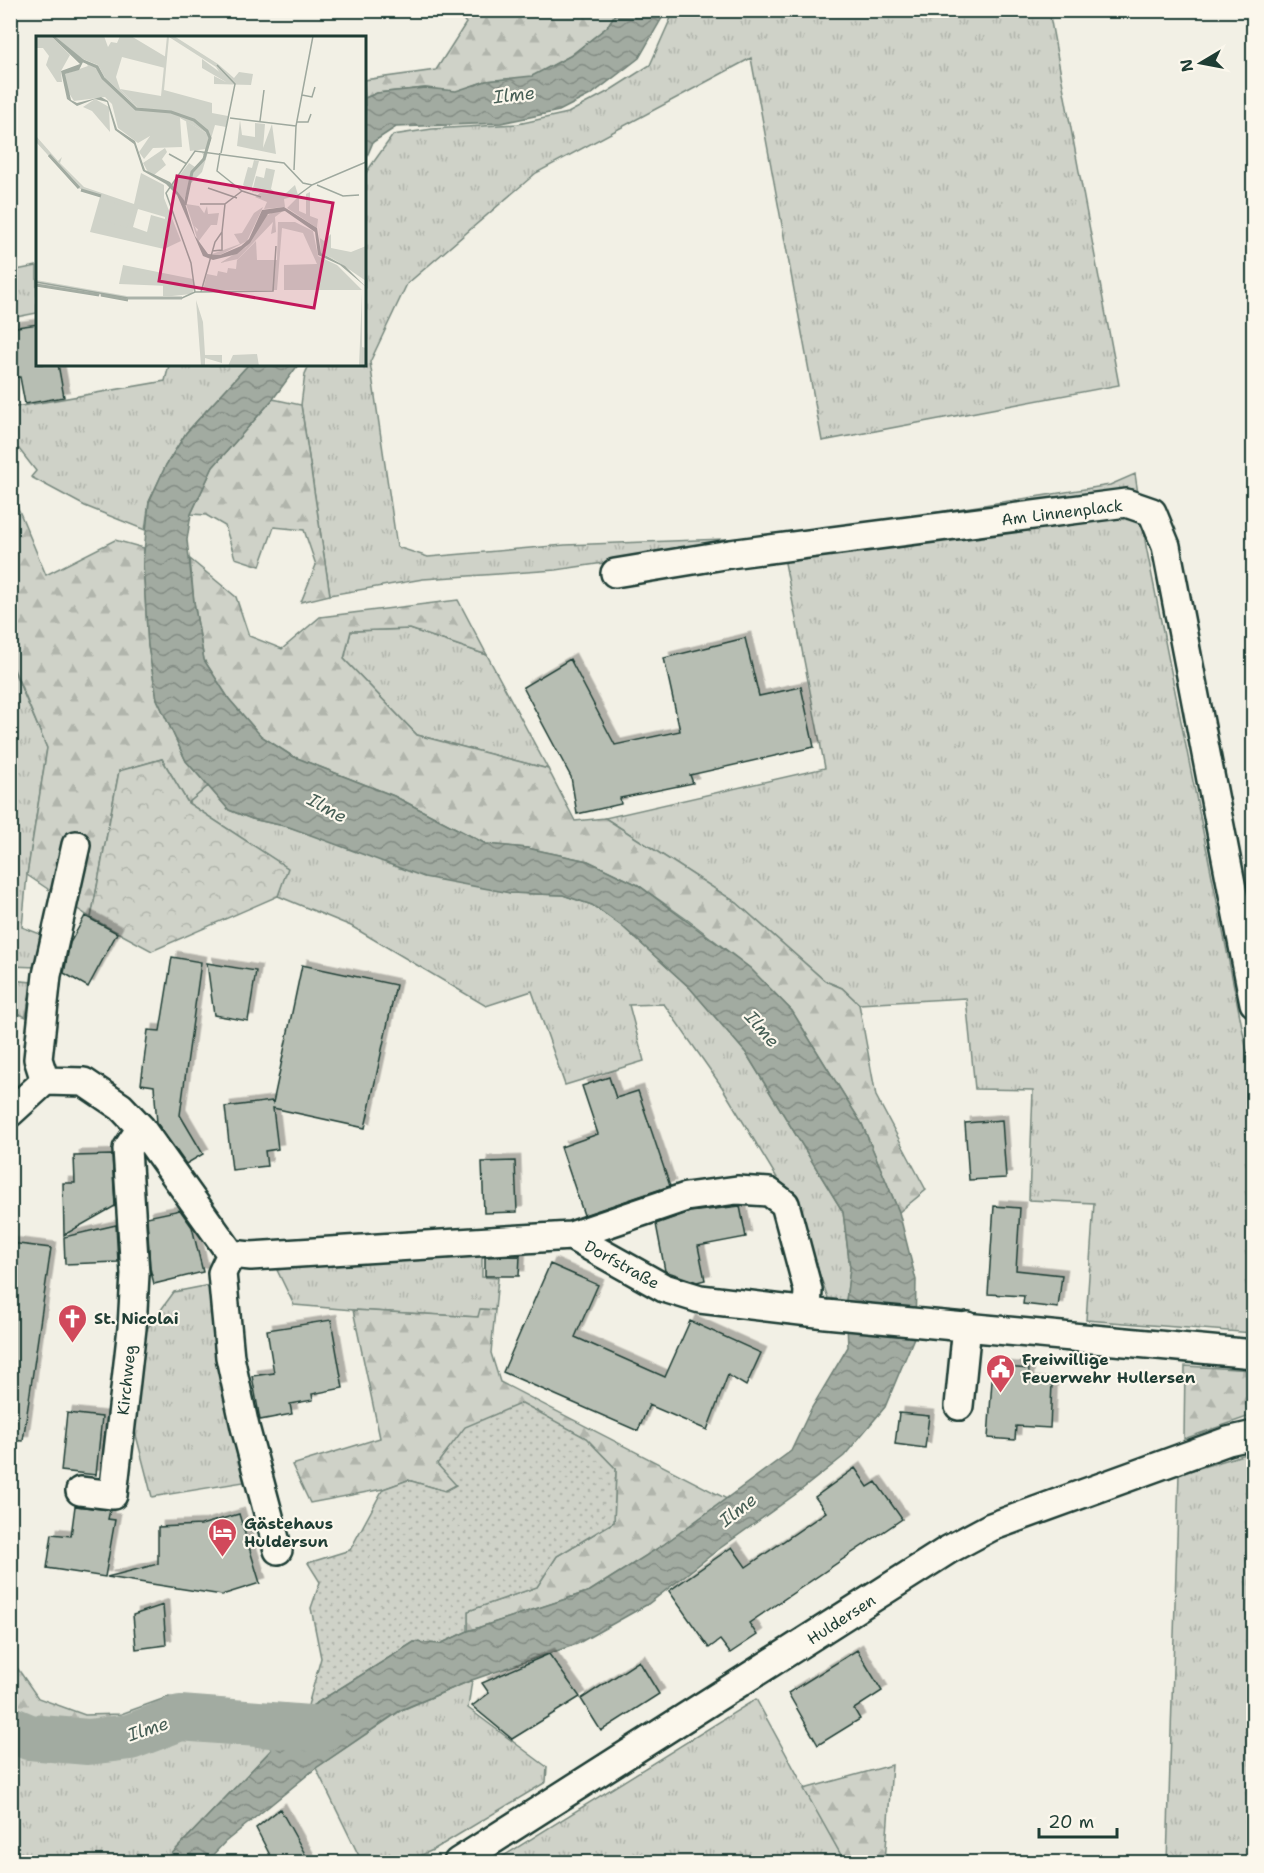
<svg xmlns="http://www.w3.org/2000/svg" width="1264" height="1873" font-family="'Shantell Sans',sans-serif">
<defs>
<pattern id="grass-tufts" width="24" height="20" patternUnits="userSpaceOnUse" patternTransform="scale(1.5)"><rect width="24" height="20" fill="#cfd2c8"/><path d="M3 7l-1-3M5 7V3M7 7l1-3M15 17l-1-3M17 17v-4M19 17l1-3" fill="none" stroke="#b1b5ac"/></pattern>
<pattern id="forest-firs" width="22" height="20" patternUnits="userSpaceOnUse" patternTransform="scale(1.5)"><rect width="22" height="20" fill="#cfd2c8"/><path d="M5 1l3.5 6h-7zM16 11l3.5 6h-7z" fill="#b1b5ac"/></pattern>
<pattern id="park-crowns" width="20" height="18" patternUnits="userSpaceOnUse" patternTransform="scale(1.5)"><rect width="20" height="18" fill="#cfd2c8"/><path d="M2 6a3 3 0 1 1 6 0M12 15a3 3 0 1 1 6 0" fill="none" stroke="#b1b5ac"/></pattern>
<pattern id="garden-dots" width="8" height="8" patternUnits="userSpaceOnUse" patternTransform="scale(1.5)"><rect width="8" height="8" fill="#cfd2c8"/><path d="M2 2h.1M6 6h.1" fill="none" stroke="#b1b5ac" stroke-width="1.8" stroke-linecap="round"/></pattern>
<pattern id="water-waves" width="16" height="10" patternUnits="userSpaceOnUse" patternTransform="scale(1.5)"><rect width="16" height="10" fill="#a2aba1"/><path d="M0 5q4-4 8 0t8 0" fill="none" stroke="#838c84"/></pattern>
<filter id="shadow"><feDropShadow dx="5.5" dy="-5.5" stdDeviation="0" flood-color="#0004"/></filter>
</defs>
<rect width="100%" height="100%" fill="#f2f0e5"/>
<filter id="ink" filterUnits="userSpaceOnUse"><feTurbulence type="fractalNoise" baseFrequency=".0167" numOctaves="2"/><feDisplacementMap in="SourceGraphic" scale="12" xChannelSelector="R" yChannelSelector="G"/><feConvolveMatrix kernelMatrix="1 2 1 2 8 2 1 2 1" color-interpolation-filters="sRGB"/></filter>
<g filter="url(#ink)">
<!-- grass -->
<path fill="url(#grass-tufts)" stroke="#77887e" stroke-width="1.5" d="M674,11h375l70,374 -297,56 -71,-383 -215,115 -129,111 -37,78 27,185 31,10 137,-12 215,-8 330,-52 25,-11 11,72 107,536v251l-167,-13 8,-117 -65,-3 4,-110 -58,-1 -9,-91 -107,6 -17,-16 -17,-7 -88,-78 -132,-85 220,-50 -45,-231 -224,33 -133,9 -93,16 -29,-190 4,-31 4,-9 55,-1 1,-190 28,-39 39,-6 86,-5 50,-11 41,-22 41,-26z
M37,266v47l-26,5v-47z
M169,365h79l-62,68 -20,32 -17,37 -4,28 -60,-24 -54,-29 5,-6 -17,-22 -6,4 -2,-4 -1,-41 155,-27z
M410,629l77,26 61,114 -131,-34 -73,-76 7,-28z
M10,662l37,86 -20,127 -5,52 18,7 -4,33 -25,-1z
M208,786l21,24 23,9 37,8 221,66 53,2 29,10 31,22 67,61 56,65 97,159 7,56 -4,33 -18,-3 -31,-87 -75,-124 -58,-83 -35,1 15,56 -79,24 -33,-94 -46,15 -135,-80 -73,-30 9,-28 -99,-65z
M11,980l21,2 -6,35 -7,-3 -8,11z
M482,1254v23l16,1 -3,32 -14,-1 -3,8 -125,-7 -59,-5 -17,-35 34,-6z
M210,1285l8,72 26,125 -92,15 -23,-89 12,-71 33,-45z
M1253,1452v410h-86l12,-388z
M472,1680l-4,28 79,59 -1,15 -113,68 -27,12h-44l-46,-94 86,-58z
M756,1699l89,163h-351z
M192,1732l77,10 2,8 -107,112h-132l-21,-13 -1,-108 26,8 103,-3 20,-8z"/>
<!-- forest -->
<path fill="url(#forest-firs)" stroke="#77887e" stroke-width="1.5" d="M456,11h161l-10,16 -37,29 -38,21 -46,4 -30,11 -31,-4 -48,5 -12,5 -1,-18 72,-10 30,-47z
M273,399l28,6 29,190 -29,7 15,-37 -12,-35 -30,-3 -14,39 -25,-8 -10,-32 -19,-11 -15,-1 22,-47z
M10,489l36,86 69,-35 29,8 -1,14 5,84 9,53 29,62 22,25 -20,17 -26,-44 -43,12 -28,147 -64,-43 20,-127 -36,-86z
M190,559l46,38 13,39 33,13 38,-32 138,-17 29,55 -77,-26 -59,2 -7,28 73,76 131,34 27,52 30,-3 132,85 88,78 17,7 17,16 17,92 50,94 -27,22 -37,-88 -70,-113 -42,-43 -61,-47 -51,-36 -50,-24 -61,-13 -41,-4 -92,-48 -102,-40 -31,-20 -32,-37 -25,-39 -10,-58z
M480,1309l15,1 -4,43 9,29 227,117 -64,46 -73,46 -122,40v-20l69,-24 20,-31 57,-34 2,-53 -30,-31 -64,-34 -65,81 -12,6 -37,-11 -25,9 -73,14 -18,-38 88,-27 -27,-128 125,7z
M1185,1366l68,4v45l-69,24z
M11,1664l7,5 20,29 47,17 36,-1 47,-17 139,12 -38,33 -77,-10 -33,6 -20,8 -37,8 -66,-5 -25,-8z
M892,1765l-7,97h-40l-41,-73z"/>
<!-- park -->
<path fill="url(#park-crowns)" stroke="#77887e" stroke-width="1.5" d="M162,759l26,44 100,65 -10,28 -126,55 -61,-33 28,-147z"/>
<!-- garden -->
<path fill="url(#garden-dots)" stroke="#77887e" stroke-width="1.5" d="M522,1403l64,35 30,31 -2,53 -57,34 -20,31 -69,24v20l-28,13 -26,-2 -107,67 14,-51 -10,-50 9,-26 -12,-19 42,-13 33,-61 25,-9 37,11 11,-6 -19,-21 28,-37z"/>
<!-- water -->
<path fill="url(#water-waves)" stroke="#6e7f75" stroke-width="1.5" d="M617,11h49l-27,47 -47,36 -33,17 -58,12 -105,4 -23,15 -8,19v-63l12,-5 48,-5 31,3 30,-10 46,-5 38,-20 37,-29z
M248,365h50l-25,34 -60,68 -22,47 -4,26 7,62 10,58 25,39 32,37 31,20 102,40 92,48 41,4 61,13 50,24 112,83 42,43 70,113 37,88 17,68 -1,55 -30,72 -41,49 -48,38 -77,55 -71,55 -71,40 -105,36 -71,30 -85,58 -91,74 -19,20h-42l107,-112 -2,-8 38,-33 107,-67 26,2 28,-13 122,-40 73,-46 128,-94 20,-42 37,-62 -2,-46 4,-33 -7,-56 -97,-159 -56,-65 -67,-61 -31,-22 -29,-10 -53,-2 -86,-16 -135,-50 -37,-8 -23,-9 -43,-49 -29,-62 -9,-53 -5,-84 6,-60 17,-37 20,-32z"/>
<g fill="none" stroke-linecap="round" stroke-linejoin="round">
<!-- river -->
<path stroke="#a2aba1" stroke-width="46" d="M10,1729l19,8 59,5 42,-5 50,-19 142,11"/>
</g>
<!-- building -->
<path fill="#b7beb3" stroke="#1f3d34" stroke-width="1.5" filter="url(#shadow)" d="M38,324v40h20l6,33 -39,7 -5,-27 -10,1v-50z
M745,638l14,58 42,-9 13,60 -124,28 3,8 -73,15 1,6 -44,10 -6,-37 -48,-90 47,-28 45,86 65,-14 -16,-73z
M85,916l32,17 -29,54 -24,-14 6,-30z
M172,957l29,5 -21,153 23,39 -17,10 -29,-41 -3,-37 -13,-2 7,-54 12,1z
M207,963l49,8 -8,50 -34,-6z
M302,965l94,20 -31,143 -92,-20 5,41 -13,2 2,15 -35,4 -7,-63 47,-6 1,2z
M609,1077l7,21 22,-7 32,95 -86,29 -23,-68 37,-13 -16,-48z
M1002,1120l4,58 -37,2 -4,-57z
M112,1155l3,51 -51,29 -1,-52h12l-1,-27z
M515,1161l2,51 -33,1 -2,-51z
M740,1206l6,31 -48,9 7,34 -8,2 -32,-11 -9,-47 34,-12z
M994,1206l26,2 -4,62 46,5 -4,33 -35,-4 1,-8 -36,-2z
M180,1210l12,17 11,45 -49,12 -4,-16 -3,-51z
M116,1225l2,37 -53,2 -1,-27z
M10,1243l41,5 -28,193 -13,-1z
M520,1256l-1,20h-34v-19z
M550,1264l48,21 -23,52 90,40 25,-56 71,32 -15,33 -18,-11 -21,55 -58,-25 -11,26 -135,-59z
M331,1320l12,68 -31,6 1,6 -23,4 2,10 -32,6 -8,-44 22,-3 -7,-43z
M993,1366l36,3 -1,13 24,2 -2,44 -34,-2 -1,14 -27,-2z
M67,1413l35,4 -6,58 -35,-4z
M899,1413l30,3 -4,32 -30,-4z
M855,1468l13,19 8,-5 26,37 -153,104 8,12 -27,18 -10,-13 -11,8 -40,-57 63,-44 14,20 80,-55 -11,-15z
M75,1506l35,4 -2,9 7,1 -10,57 -58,-9 5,-34 19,2z
M239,1514l21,69 -38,12 -115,-18 51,-13v-37l43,-2z
M163,1605l3,40 -30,4 -3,-34z
M857,1650l25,41 -28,18 6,10 -42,26 -30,-52z
M549,1654l31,43 -68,42 -40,-33 17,-13 -7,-10z
M639,1661l20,33 -58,37 -20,-32z
M280,1809l30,54h-36l-18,-35z"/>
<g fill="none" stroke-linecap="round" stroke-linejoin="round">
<defs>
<path id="minor" d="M615,573l115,-19 396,-51 26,9 14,34 88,457
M45,1081l-7,-22 9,-84 29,-130
M10,1113l35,-32 39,1 37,25 20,21 90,126 20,2 320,-20 93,52 36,11 126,15 428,40
M571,1236l115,-39 51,-7 32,2 16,12 23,86 -1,22
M231,1254l-9,19 8,84 15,70 33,123
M959,1406l8,-80
M80,1491l33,4 19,-167 3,-54 -8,-125 14,-21
M458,1862l490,-312 43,-23 237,-86 26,-6"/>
</defs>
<!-- minor casing -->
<use href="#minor" stroke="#1f3d34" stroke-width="32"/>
<!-- minor -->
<use href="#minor" stroke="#fbf7ec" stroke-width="27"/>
</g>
</g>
<!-- icons -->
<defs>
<symbol id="church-pin" viewBox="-11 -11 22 30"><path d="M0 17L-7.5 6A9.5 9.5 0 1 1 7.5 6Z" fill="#d1495b" stroke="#fbf7ec"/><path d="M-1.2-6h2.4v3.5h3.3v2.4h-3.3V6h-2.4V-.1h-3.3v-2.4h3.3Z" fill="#fff"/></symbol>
<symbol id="civic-pin" viewBox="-11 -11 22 30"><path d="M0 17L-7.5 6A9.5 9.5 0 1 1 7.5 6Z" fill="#d1495b" stroke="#fbf7ec"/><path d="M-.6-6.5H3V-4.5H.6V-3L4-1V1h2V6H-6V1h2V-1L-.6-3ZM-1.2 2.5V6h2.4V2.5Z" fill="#fff"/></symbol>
<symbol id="hotel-pin" viewBox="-11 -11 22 30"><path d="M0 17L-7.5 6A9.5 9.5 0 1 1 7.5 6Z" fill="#d1495b" stroke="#fbf7ec"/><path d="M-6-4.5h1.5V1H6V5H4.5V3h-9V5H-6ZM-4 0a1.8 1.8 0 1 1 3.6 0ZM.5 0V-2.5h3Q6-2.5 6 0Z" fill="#fff"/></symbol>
</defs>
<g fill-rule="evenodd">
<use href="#church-pin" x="56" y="1302" width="33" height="45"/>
<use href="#civic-pin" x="984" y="1352" width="33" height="45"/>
<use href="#hotel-pin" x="206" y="1516" width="33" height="45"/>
</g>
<g text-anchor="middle" stroke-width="4.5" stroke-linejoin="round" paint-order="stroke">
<!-- street labels -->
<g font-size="16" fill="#1f3d34" stroke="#fbf7ec">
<text transform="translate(1062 512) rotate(-7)" y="6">Am Linnenplack</text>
<text transform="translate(622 1264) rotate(29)" y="6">Dorfstraße</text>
<text transform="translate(126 1380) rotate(-84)" y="6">Kirchweg</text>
<text transform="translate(841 1619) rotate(-33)" y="6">Huldersen</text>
</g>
<!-- poi labels -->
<g font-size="16" font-weight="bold" fill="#1f3d34" stroke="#fbf7ec" text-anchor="start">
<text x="94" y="1324">St. Nicolai</text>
<text x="1022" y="1365">Freiwillige<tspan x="1022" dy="18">Feuerwehr Hullersen</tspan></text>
<text x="244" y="1529">Gästehaus<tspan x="244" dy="18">Huldersun</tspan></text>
</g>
<!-- water labels -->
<g font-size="18" font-style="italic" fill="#465e55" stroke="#fbf7ec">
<text transform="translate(514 95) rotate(-6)" y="6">Ilme</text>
<text transform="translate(327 808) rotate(29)" y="6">Ilme</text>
<text transform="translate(762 1029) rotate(49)" y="6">Ilme</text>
<text transform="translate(738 1510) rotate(-38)" y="6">Ilme</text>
<text transform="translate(148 1729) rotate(-18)" y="6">Ilme</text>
</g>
</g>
<!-- overview -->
<g transform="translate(36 36)">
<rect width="330" height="330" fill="#f2f0e5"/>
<path d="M0,0h15l19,19 -9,16 1,11h-5l-11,-17 3,-9 -6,-8h-7zM131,0h7l44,28 16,14 5,-6 14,2 -2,11 -37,-1v-8l12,6 -10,-15 -47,-30 -5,53 48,13v10l16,3 -2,11 -11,-2 -7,24 -3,-17 -25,-14 2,29 -29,1 -9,11 -5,-7 11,-16 -12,7 -20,-15 -6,-24 -7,-7 -31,4 -9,-14v-13l23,-8 -4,-6 14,5 7,13 32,29 21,5 -26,-11 -12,-12 41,7zM59,63l14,8 1,25 -18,-21 -9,-4zM204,84l2,15 13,2v-14l10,1 -2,24 9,-24 4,30 -39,-8zM0,100l22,25 4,-4 -2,6 24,24 50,17 7,-31 23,12v13l17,43 -17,8 -74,-17 10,-35 -22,-9 -42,-46zM102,173l27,8v2l-14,-4 -4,17 -14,-5zM218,124l5,1 -8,30 -8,-6 5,-18 4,1zM153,127l6,4 -11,33 -12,-15zM230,132l9,2 -4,19 7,5 -26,-2 4,-16 8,2zM274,156v24l8,3 -1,9 -30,-20 12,-12v15l7,3v-20zM227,171l-16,34 -27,14 -8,-1 28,-10 -6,-10 8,-1 12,-20zM242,186h17l18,9 5,25 19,9 25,25h-78v-25l33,-1 -14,-31 -21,-5 -5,62h-74l4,-16 10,2 1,-5 9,2 1,-5 8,1 1,-9 19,-19 1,19h20zM330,210v35l-35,-24v-9l20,4zM87,229l70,14 1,8 -75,-3zM0,244l91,16h55v4h-54l-92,-15zM326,256v55l4,1v18h-7zM160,264l7,22 2,33h17v8l-17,-5v8h-4zM221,318l2,12h-31l5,-11z" fill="#cfd2c8" fill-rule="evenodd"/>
<path d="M19,0h49l4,11 3,-5 6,1 3,-7h11l35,21 -1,11 -43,-11 -6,20 4,12 12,12 39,9 -8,3 -26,-6 -32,-29 -7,-13 -18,-7zM172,116l-6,20 -13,13 -3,19 1,-23 17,-25 -2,-3zM259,149l3,10 -14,4 1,8 -21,2 3,-7 -12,-5 5,-4 25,1zM171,170l1,8 11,-1 -2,12h-6l-13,17 -7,-24 6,14zM239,175h8l-8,6 1,15 -5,2 2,-12 -35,37 -18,4 26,-16 20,-31zM282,181l2,21 4,3 7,-7v23l18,10 -28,-14z" fill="#cfd2c8"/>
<path d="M166,23l27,20 -3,3 -24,-14z" fill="#cfd2c8"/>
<path d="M150,85l19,11 4,5 -3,12 -16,2zM129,112l2,4 -5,7 4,6 -12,10 -6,-3 -5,-9zM150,168l13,2 5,7 5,13 -7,7 -9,-8zM127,249l31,2v3l-3,4 -28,3z" fill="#cfd2c8"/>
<path d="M66,163l31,10 -6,19 -31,-10z" fill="#cfd2c8"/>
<path d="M15,0l5,1 28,23 -5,10 -14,4 6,26 6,3 24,-6 7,4 9,28 18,12 10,29 25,12 14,18 11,36 13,18 12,1 21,-9 8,-7 13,-29 22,-3 33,21 4,25 24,13 21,21 -26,-22 -22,-10 -3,-23 -30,-21 -17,3 -18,29 -13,11 -24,6 -10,-4 -26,-61 -11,-11 -23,-13 -9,-27 -19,-14 -8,-28 -12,-3 -18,7 -10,-7 -6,-28 19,-7z" fill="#a2aba1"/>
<path fill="none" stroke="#a2aba1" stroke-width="3" d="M45,24l16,7 6,11 33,31 35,3 23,8 13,11 3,7 -6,21 -12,13 -7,33M13,119l30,33M45,154l20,6M0,249l63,10M65,259l27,5"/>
<path fill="none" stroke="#9ea89e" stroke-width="1.5" d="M181,29l18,19 -14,69M266,59l10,2 3,-10M194,82l66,8M224,85l4,-31M261,86h11l3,-8M184,117l-3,18 25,20M133,118l18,10M258,134l2,-44 17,-90M281,149l26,11 16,-1M172,152l29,10M206,155l19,6M261,160l15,-11M164,168h25M176,215l10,-1v-18M0,246l92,16h54l13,-6M159,256l-4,-29 -25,-70 29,-42 89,12 19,20 9,2 54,-23M159,256l78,-1 3,-45M165,256l14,-50 7,-10 3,-28 17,-13"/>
<path fill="#c2185b" fill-opacity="0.15" stroke="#c2185b" stroke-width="3" d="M141,140l156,27 -19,105 -155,-27z"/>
<rect width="330" height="330" fill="none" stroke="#1f3d34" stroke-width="3"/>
</g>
<!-- margin -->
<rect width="1264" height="1873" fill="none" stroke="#fbf7ec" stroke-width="36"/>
<rect x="18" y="18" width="1228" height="1837" fill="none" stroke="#1f3d34" stroke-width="2" filter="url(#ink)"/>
<!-- north arrow -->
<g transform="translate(1201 63) rotate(260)" stroke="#fbf7ec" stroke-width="4.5" paint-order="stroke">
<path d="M0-4.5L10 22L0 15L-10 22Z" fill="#1f3d34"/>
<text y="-9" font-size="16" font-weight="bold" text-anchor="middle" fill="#1f3d34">N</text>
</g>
<!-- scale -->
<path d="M1039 1828v9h78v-9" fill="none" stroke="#1f3d34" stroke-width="3"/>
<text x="1048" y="1828" font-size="18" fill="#1f3d34" stroke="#fbf7ec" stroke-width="4.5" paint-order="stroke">20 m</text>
</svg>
